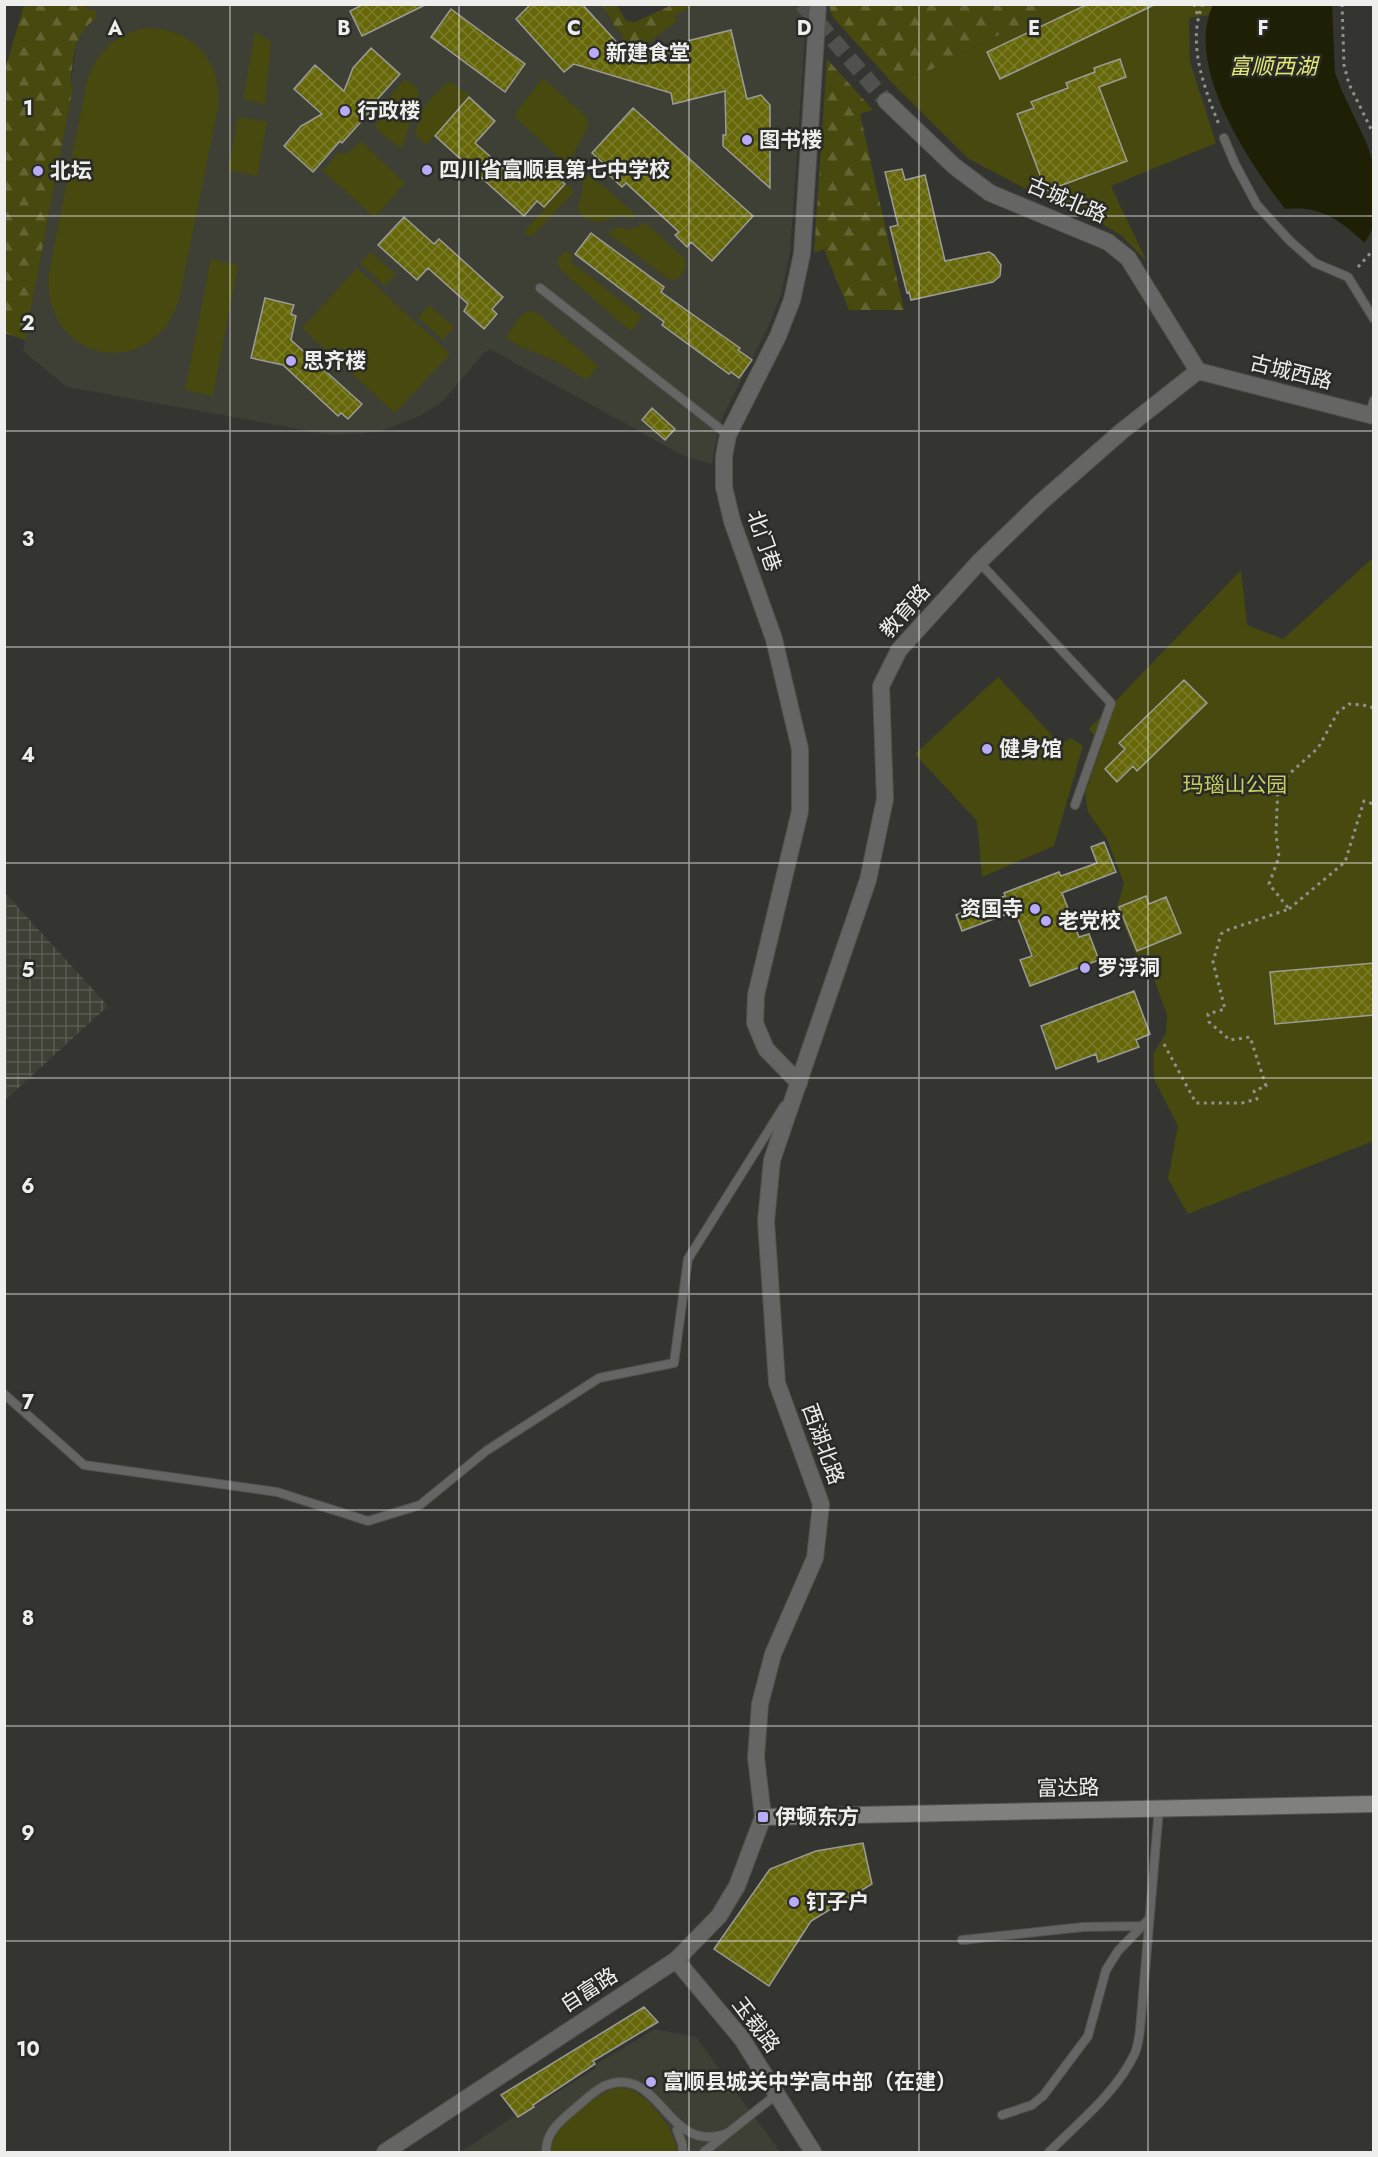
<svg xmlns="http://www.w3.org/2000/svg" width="1378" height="2157" font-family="Jost,'Noto Sans SC',sans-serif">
<defs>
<pattern id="industrial-grid" width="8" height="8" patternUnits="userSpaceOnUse" patternTransform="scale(1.5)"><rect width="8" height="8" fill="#3e3f35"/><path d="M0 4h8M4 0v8" fill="none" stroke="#5a5b52"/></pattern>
<pattern id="forest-firs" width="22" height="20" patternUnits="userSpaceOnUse" patternTransform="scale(1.5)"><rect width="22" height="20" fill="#48490f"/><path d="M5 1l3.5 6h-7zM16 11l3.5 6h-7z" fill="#636432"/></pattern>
<pattern id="building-cross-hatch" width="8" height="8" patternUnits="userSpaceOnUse" patternTransform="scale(1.5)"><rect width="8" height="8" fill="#656708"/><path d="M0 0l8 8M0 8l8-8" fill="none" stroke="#7b7d2c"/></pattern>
</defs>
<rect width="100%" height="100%" fill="#343531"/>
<!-- built -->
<path fill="#3e3f35" d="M87,5h516l10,21 10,9 54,-14 -3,-5 21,-11h112l-17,248 -9,41 -12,31 -45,89 -7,21 -5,29 -28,-8 -194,-107 -7,5 -41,48 -22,14 -41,16 -48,3 -264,-48 -44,-36 50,-264 -3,-1 7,-43 3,-10 7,-8 10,-7 -9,-8z
M655,2029l41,8 84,115h-319l55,-37 2,2 78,-49 -1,-3z"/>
<!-- industrial -->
<path fill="url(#industrial-grid)" d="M5,893l103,113 -103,94z"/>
<!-- green -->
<path fill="#48490f" d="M1064,5h149l-4,10 -20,3 1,44 26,81 -105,43 36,76 -25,-26 -34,-21 -43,-16 -76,-40 -72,-71 80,-43z
M145,28c48,0 77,31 73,80l-39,192c-28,85 -138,61 -130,-27l38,-192c10,-30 28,-46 58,-53z
M255,32l16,10 -6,62 -22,-5z
M543,78l43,38 2,10 -3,6 -13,25 -6,4 -7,-3 -44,-41 1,-5z
M405,79l14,11 -16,56 -3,2 -24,-20 -1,-3 7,-8 -2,-9z
M447,83h6l16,12v2l-43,48 -12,-11 10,-28z
M238,117l29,5 -10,54 -29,-6z
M362,142l43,41 -29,33h-3l-50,-45 15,-18 9,1 12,-11z
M590,175l44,38v5c-6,2 -11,-2 -18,-1 -6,1 -12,5 -18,5 -8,0 -22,-7 -20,-16 1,-5 4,-9 4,-14 1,-5 0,-8 2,-14z
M566,183l6,6v5l-37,39 -4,3 -7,-3z
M644,224l4,1 37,34 1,8 -8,12 -8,1 -60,-45 -1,-3 9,-5 11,3z
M565,251l8,5 -3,5 72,56 -10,13h-3l-69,-61 -3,-9z
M371,252l25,23 -11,11 -25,-23z
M211,259l27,6 -25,131 -28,-6z
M357,268l93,86 -55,59 -93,-85z
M429,305l25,22 -11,13 -25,-23z
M529,311l7,1 62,54 -11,14 -33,-20 -35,-14 -13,-9 16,-23z
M1373,558v583l-185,73 -20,-35 10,-53 -24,-47 -1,-25 13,-21 1,-18 -14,-39 -18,-24 -18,-44 7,-25 -17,-44 -19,-27 -3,-19 17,-48 -13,-16 152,-159 6,55 36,14z
M998,677l62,67 11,-6 12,8 -29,100 -72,31 -5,-56 -62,-67z
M617,2088c6,1 13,1 18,4 17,8 42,42 42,60h-125c0,-6 1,-12 4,-18 9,-14 45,-43 61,-46z"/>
<!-- forest -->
<path fill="url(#forest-firs)" d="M24,5h63l1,5h8l1,8c-25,16 -23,40 -27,67l3,2 -48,253 -21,-7 1,-263z
M603,5h14l9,16 9,1 37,-17h23l-21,11 3,5 -36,27 -20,-6 2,-7 -9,-9z
M829,5v-1l235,1 -87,40 -80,43 -65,-72z
M827,59l46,51 -13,4 44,196h-55l-25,-61 -10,4z"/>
<!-- water -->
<path fill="#1e1f05" d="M1213,5h119l3,68 7,18 25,53 6,19v64l-8,16c-26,-23 -44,-38 -80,-34 -37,-48 -101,-143 -72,-204z"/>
<!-- building -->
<path fill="url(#building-cross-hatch)" stroke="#9b9c98" stroke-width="1.5" d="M364,4h63l-65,32 -12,-25z
M531,4h51l40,44 18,5 91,-23 16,69 14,-4 9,10v83l-47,-42v-11h3l-1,-44 -52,13 -2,-11 -97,-29 -10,8 -48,-53z
M1088,4h68l-156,75 -13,-27z
M451,9l74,55 -20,28 -74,-55z
M371,48l29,26 -27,30 2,2 -33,37 -2,-2 -27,31 -29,-26 17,-20 21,-12 -28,-25 21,-24 29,26 9,-23z
M1120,59l6,18 -27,10 28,74 -81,30 -29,-77 17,-6 -3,-6 37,-14 -2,-5 29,-11 -1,-4z
M469,97l26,24 -20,22 44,39 20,-21 26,23 -21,23 -7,-6 -13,15 -89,-80z
M633,108l120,108 -41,45 -21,-19 -4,5 -12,-12 4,-3 -53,-49 -4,4 -12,-11 3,-4 -21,-19z
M902,169l3,11 20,-5 20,86 44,-9 5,3 7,10 -1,11 -7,6 -82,18 -2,-8 -2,1 -17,-66 8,-2 -13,-53z
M404,217l30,27 5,-5 64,58 -11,12 5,5 -13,15 -20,-18 4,-7 -40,-36 -11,12 -39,-35z
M591,233l73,54 -3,5 79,56 -2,2 14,10 -13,18 -8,-6 -2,2 -67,-49 2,-3 -89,-68z
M265,298l29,7 -3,9 5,2 -5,24 71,64 -14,15 -7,-6 -3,3 -55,-51 -32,-7z
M652,408l23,21 -10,11 -23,-20z
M1184,680l23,23 -70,68 -4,-5 -16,16 -12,-13 20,-20 -6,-6z
M1104,842l12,30 -54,21 17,44 10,-3 10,26 -69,26 -10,-26 12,-4 -17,-45 -53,20 -6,-16 49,-19 -1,-3 55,-21 2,4 36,-13 -6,-16z
M1146,896l3,8 17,-7 15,36 -44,18 -18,-44z
M1374,963v52l-99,9 -5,-52z
M1134,991l16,43 -14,6 3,7 -41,15 -2,-8 -40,15 -15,-43z
M863,1843l9,41 -61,37 -42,65 -55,-37 56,-80 46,-18z
M644,2007l14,15 -65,39 2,3 -62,41 1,2 -16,10 -17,-22z"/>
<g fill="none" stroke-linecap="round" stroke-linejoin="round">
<!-- tertiary-tunnel -->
<path stroke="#50514d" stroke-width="16" stroke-dasharray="16 8" stroke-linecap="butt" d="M802,4l84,97"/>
<defs>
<path id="service" d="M1224,138l11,26 22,41 33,36 25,22 33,14 26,42
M540,288l188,147
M1369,415l5,-15
M979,562l132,141 -36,102
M4,1394l80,71 193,27 91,29 52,-16 66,-54 113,-73 75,-15 14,-104 96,-153
M962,1940l121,-13 59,-1
M1002,2115l30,-10 11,-9 45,-60 18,-66 12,-19 31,-32
M677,2130l5,13 1,9
M546,2152c0,-19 12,-29 26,-41 10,-8 20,-19 32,-25 58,-24 61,71 124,47
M704,2152l73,-58
M1049,2152c29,-29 68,-60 86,-99 3,-7 4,-16 5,-23l19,-222"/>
<path id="minor" d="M799,1083l-33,-34 -11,-26 1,-28 44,-184v-62l-26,-110 -42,-118 -8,-34v-31l4,-21 50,-99 14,-36 10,-46 16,-250
M385,2152l291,-192"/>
<path id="tertiary" d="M886,101l68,65 36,27 118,49 20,16 70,113
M1198,371l176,45
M813,2152l-71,-113 -66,-79 43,-44 18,-30 26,-69 -7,-60 4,-53 13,-50 42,-96 6,-54 -44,-121 -11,-162 6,-61 96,-280 17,-81 -4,-113 18,-36 80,-88 61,-59 82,-72 76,-60"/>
<path id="secondary" d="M763,1817l611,-13"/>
</defs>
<!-- service casing -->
<use href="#service" stroke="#52534f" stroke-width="10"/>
<!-- minor casing -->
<use href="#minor" stroke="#52534f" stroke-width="18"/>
<!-- tertiary casing -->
<use href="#tertiary" stroke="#52534f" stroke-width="18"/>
<!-- secondary casing -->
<use href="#secondary" stroke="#52534f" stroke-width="18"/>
<!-- path -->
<path stroke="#90918e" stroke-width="3" stroke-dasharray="3 4.5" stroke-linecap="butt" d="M1194,4l4,12
M1203,4c-17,39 2,86 17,123
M1342,4l2,61 5,19 25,51
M1358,267l16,-18
M1289,909l56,-47 19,-61 10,3
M1164,1044l32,59h46l15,-4 -3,-8 12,-5 -16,-49 -20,3 -21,-18 -1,-8 17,-5 -12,-47 8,-28 4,-3 64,-22 -20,-25 10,-27 -3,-23 2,-50 40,-36 20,-36 11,-8 14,1 11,3"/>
<!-- service -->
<use href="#service" stroke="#656563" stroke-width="8"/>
<!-- minor -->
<use href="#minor" stroke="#656563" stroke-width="16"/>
<!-- tertiary -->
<use href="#tertiary" stroke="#656563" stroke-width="16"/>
<!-- secondary -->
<use href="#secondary" stroke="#80807d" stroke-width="16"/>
</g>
<!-- grid -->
<path fill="none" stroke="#eeeeec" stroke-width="1.5" stroke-opacity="0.55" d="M230,4v2148M459,4v2148M689,4v2148M919,4v2148M1148,4v2148M4,216h1370M4,431h1370M4,647h1370M4,863h1370M4,1078h1370M4,1294h1370M4,1510h1370M4,1726h1370M4,1941h1370"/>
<!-- markers -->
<g fill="#b8abf7" stroke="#2a2b27" stroke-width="2">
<circle cx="594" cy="53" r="6"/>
<circle cx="345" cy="111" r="6"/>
<circle cx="747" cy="140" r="6"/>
<circle cx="427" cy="170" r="6"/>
<circle cx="38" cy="171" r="6"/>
<circle cx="291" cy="361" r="6"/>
<circle cx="987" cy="749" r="6"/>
<circle cx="1035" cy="909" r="6"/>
<circle cx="1046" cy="921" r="6"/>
<circle cx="1085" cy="968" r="6"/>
<rect x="757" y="1811" width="12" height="12" rx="3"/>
<circle cx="794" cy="1902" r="6"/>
<circle cx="651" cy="2082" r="6"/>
</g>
<g text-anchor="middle" stroke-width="5" stroke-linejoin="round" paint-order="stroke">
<!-- poi labels -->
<g font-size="21" font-weight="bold" fill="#eeeeec" stroke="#2a2b27" text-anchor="start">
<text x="606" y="60">新建食堂</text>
<text x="357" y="118">行政楼</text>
<text x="759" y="147">图书楼</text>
<text x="439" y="177">四川省富顺县第七中学校</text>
<text x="50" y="178">北坛</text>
<text x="303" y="368">思齐楼</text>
<text x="999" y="756">健身馆</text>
<text x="1023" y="916" text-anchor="end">资国寺</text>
<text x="1058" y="928">老党校</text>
<text x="1097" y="975">罗浮洞</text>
<text x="775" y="1824">伊顿东方</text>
<text x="806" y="1909">钉子户</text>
<text x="663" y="2089">富顺县城关中学高中部（在建）</text>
</g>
<!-- street labels -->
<g font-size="21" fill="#eeeeec" stroke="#2a2b27">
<text transform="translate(1067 200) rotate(23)" y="7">古城北路</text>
<text transform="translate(1291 372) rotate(14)" y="7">古城西路</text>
<text transform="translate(764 541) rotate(71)" y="7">北门巷</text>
<text transform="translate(905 611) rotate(-49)" y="7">教育路</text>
<text transform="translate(823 1444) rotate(70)" y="7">西湖北路</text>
<text transform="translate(1068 1788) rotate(-1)" y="7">富达路</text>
<text transform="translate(589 1990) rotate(-33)" y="7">自富路</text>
<text transform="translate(756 2025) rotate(53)" y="7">玉裁路</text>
</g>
<!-- park labels -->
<g font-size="21" fill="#c8cd5c" stroke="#2a2b27">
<text x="1235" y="792">玛瑙山公园</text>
</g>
<!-- water labels -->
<g font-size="22" font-style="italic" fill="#e2e776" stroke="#2a2b27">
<text x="1273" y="74">富顺西湖</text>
</g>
</g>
<g font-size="20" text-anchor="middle" font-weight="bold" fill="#eeeeec" stroke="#2a2b27" stroke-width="5" stroke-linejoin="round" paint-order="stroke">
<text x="115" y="35">A</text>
<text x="344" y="35">B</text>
<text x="574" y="35">C</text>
<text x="804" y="35">D</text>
<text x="1034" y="35">E</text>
<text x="1263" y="35">F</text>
<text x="28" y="115">1</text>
<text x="28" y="330">2</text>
<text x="28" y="546">3</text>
<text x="28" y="762">4</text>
<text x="28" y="977">5</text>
<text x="28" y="1193">6</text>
<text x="28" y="1409">7</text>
<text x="28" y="1625">8</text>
<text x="28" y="1840">9</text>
<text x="28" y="2056">10</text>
</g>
<!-- border -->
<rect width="1378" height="2157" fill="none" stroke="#eeeeec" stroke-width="12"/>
</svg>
